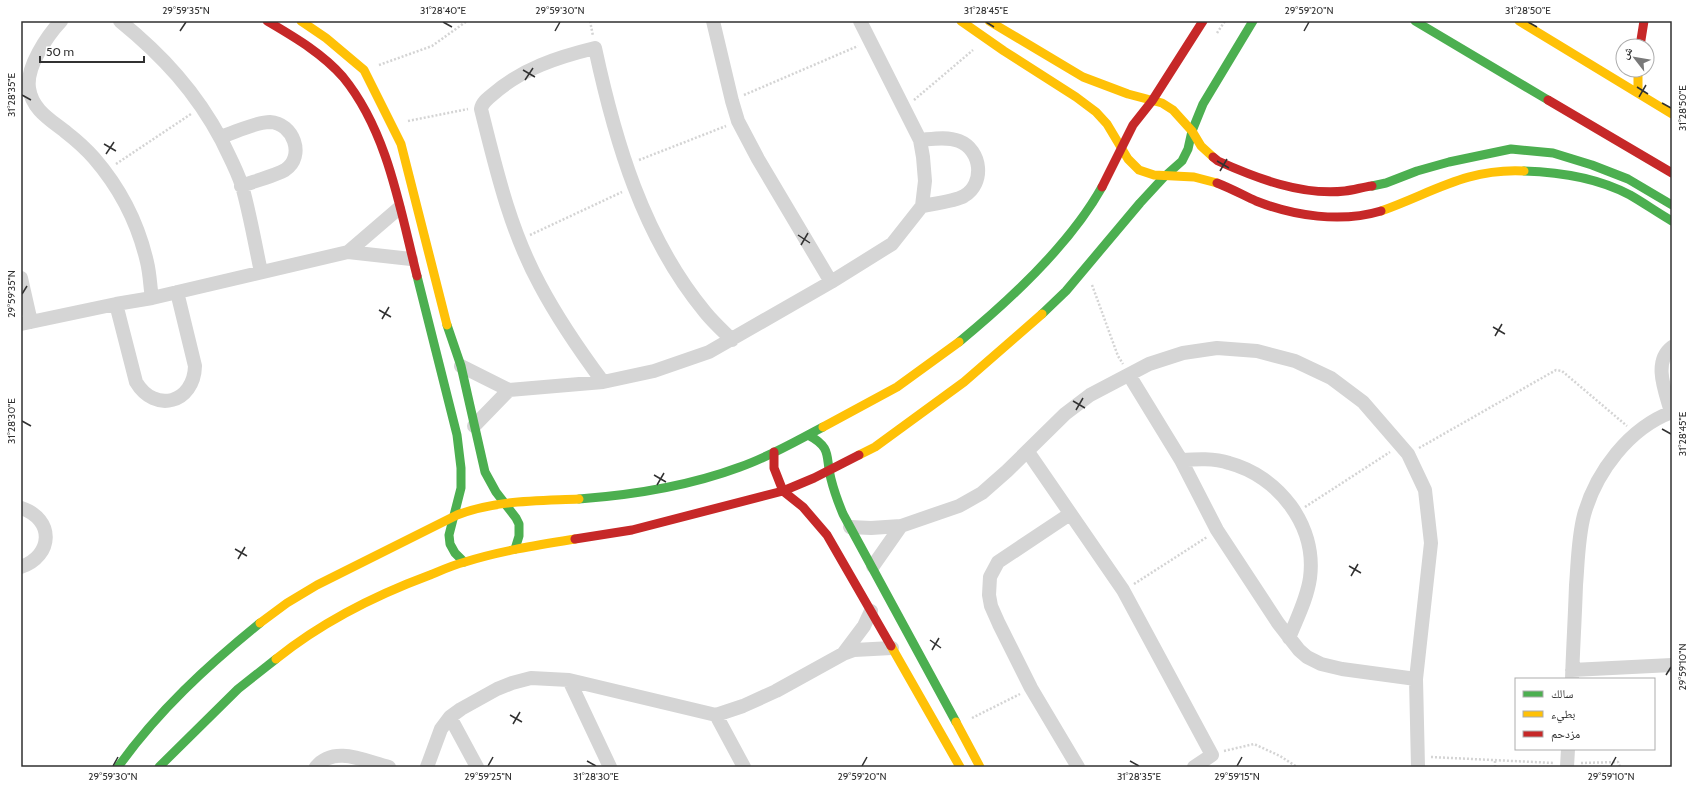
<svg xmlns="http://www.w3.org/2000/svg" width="1693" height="788" font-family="Cabin,'Noto Naskh Arabic',sans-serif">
<rect width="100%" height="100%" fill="#fff"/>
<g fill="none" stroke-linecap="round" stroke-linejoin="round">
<!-- path -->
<path stroke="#d4d4d4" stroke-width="2.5" stroke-dasharray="2 2" stroke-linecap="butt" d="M590,21l3,15
M1217,33l8,-12
M379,65l53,-19 35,-25
M744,95l114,-49
M914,100l59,-50
M408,121l60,-12
M639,160l87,-34
M116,164l75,-50
M530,235l92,-43
M1092,285l26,71 5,8
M1419,448l137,-78 6,1 65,55
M1305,507l85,-55
M1134,584l73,-47
M972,718l48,-24
M1224,751l30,-7 26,12 17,11
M1431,757l123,6
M1581,763l37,-1 2,5
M1495,767v-7
M1665,767l7,-1"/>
<!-- street -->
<path stroke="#d5d5d5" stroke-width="14" d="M61,21c-14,15 -35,46 -32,67 3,22 22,32 38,45 9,7 19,16 27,25 26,30 44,65 53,104 3,12 3,24 5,36
M120,21c43,35 76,71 102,120 7,15 15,29 20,45 8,28 13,58 19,86
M713,21l19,80 6,20 20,38 73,123
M220,137c14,-4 35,-15 50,-15 23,1 36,34 15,48 -8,5 -33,12 -44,16
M920,140c12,-1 27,-4 39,1 23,9 26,43 5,55 -8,5 -32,8 -42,10
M348,252l50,-43
M21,278l10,44
M116,304l20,78c19,32 58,21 59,-16l-18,-74
M21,324l95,-20 36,-6 196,-46 63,7
M461,366l48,24 94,-8 51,-11 55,-19 122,-70 61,-38 30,-38 3,-25 -2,-24 -3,-17 -60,-119
M1129,375l52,85 36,70 61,93 21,27 8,7 14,7 21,5 74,10
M603,382c-23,-31 -45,-63 -63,-97 -30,-55 -44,-116 -59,-176 1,-6 6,-10 11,-14 29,-26 66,-38 103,-47 20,93 48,189 110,264 8,10 18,19 27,28
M1671,412c-5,-19 -19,-50 1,-65
M474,426l35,-36
M1028,452l95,138 89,165 -18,12
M1181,460c16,-1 33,-2 48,3 49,13 88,62 81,115 -3,21 -13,40 -21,60
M21,508c34,11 32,48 0,59
M1070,514l-72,48 -8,15 -1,18 2,11 8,18 32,64 47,79
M850,527l21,1 30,-2 58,-20 23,-13 25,-22 58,-57 25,-19 59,-31 34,-11 34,-5 40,3 38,10 36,17 32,24 45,52 17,36 6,53 -15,136 2,88
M873,566l28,-40
M843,654l21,-28 7,-15
M1572,670l100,-5
M1572,679c1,-31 3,-63 4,-94 2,-24 2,-47 8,-70 12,-43 45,-87 88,-103
M569,680l41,87
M716,715l28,52
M450,717l27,50
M316,767c18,-22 49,-6 73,0
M427,767l14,-38 9,-12 11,-8 36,-20 15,-6 19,-5 38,2 147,35 27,-9 33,-15 67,-37 11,-4 38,-2
M1567,767l1,-18"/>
<!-- fast -->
<path stroke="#4caf50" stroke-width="9" d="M1415,21l133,79
M1524,171c36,1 74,7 106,24 14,8 28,18 42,26
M1372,186l14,-3 31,-12 32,-9 62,-13 42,4 39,12 36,14 44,26
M417,276l40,159 4,33v20l-12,47 1,9 5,9 9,9
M1042,314l24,-23 74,-88 24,-26 18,-16 6,-12 4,-18 11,-27 50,-83
M447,325l14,41 24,106 11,20 20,26 3,6v12l-4,13
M959,342c50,-41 111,-98 143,-155
M808,435c25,13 17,22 23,44 3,12 7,23 12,35l113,208
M579,499c54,-4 110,-13 161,-32 29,-10 56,-26 83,-40
M118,767c40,-56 89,-101 142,-144
M159,767l79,-78 38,-30"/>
<!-- slow -->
<path stroke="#ffc107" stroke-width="9" d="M301,21l25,17 38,32 37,74 46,181
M961,21l43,30 72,46 20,15 11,12 21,35 11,11 15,5 40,2 23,6
M989,21l94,56 45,17 34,9 11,7 19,21 9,15 12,11
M1519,21l153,93
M1638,70v23
M1381,211c51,-18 86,-43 143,-40
M823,427l74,-40 62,-45
M859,455l16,-8 89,-65 78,-68
M260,623l27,-20 30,-18 140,-70c39,-15 81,-14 122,-16
M891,646l69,121
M276,659c46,-37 100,-64 154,-84 12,-5 23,-10 35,-13 35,-11 73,-17 110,-23
M956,722l24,45"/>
<!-- jam -->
<path stroke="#c62828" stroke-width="9" d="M267,21c27,16 55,32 76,56 45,55 57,132 74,199
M1640,46l4,-25
M1548,100l124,73
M1213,157l5,4c38,17 84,35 127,30 9,-1 18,-4 27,-5
M1217,183c13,5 26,12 39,18 38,15 85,22 125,10
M1102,187l31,-62 19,-24 51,-80
M774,452v16l9,23 20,16 24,28 64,111
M575,539l57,-9 151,-39 31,-13 45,-23"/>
</g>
<!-- ticks -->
<path fill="none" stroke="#313131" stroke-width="1.5" d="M443,22l9,5M986,22l8,5M1528,22l9,5M180,31l6,-9M555,31l5,-9M1304,31l5,-9M523,70l12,7M525,80l8,-12M1637,87l11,7M22,95l9,5M1639,97l7,-12M1662,103l9,5M104,144l12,7M106,154l8,-12M1217,161l12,7M1220,171l7,-12M798,235l12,8M801,245l7,-12M22,294l5,-8M379,310l12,7M382,319l7,-12M1493,327l12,7M1495,336l7,-12M1073,401l12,7M1076,410l7,-12M22,421l9,5M1662,429l9,5M654,475l12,7M657,485l7,-12M235,549l12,7M238,559l7,-12M1349,566l12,7M1351,576l7,-12M930,640l11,8M932,650l7,-12M1666,675l5,-8M510,715l12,7M513,724l7,-12M587,761l9,5M1130,761l9,5M113,766l5,-9M488,766l5,-9M862,766l5,-9M1237,766l5,-9M1611,766l5,-9"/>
<!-- border -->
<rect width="1693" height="788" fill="none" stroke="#ffffff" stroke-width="44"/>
<!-- legend -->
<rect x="1515" y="678" width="140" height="72" fill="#ffffff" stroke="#adadad"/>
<rect x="1523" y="691" width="20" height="6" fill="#4caf50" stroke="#adadad"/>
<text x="1551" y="698" font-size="12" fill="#313131">سالك</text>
<rect x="1523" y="711" width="20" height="6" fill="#ffc107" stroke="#adadad"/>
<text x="1551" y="718" font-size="12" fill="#313131">بطيء</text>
<rect x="1523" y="731" width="20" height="6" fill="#c62828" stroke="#adadad"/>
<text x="1551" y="738" font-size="12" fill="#313131">مزدحم</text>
<!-- north arrow -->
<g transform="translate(1635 58) rotate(301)"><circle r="19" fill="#ffffff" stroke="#adadad"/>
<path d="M0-3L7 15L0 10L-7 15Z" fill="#797979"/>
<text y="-6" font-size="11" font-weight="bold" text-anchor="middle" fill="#313131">ش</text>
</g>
<!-- scale -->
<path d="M40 56v6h104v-6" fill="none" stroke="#313131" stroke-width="2"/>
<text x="46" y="56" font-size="12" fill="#313131" stroke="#ffffff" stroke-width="3" paint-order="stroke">50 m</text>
<rect x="22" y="22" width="1649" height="744" fill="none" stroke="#313131" stroke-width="1.5"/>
<g font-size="10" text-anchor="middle" fill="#313131">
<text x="186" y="14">29°59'35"N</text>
<text x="443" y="14">31°28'40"E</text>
<text x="560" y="14">29°59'30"N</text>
<text x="986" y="14">31°28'45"E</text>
<text x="1309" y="14">29°59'20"N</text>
<text x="1528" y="14">31°28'50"E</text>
<text transform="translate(11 95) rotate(-90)" y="4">31°28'35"E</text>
<text transform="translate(1682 108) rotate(-90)" y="4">31°28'50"E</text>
<text transform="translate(11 294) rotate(-90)" y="4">29°59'35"N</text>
<text transform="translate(11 421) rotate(-90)" y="4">31°28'30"E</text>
<text transform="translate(1682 434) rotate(-90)" y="4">31°28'45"E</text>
<text transform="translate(1682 667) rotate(-90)" y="4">29°59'10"N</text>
<text x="113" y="780">29°59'30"N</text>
<text x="488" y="780">29°59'25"N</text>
<text x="596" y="780">31°28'30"E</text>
<text x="862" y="780">29°59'20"N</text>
<text x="1139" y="780">31°28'35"E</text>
<text x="1237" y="780">29°59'15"N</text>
<text x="1611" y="780">29°59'10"N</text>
</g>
</svg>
